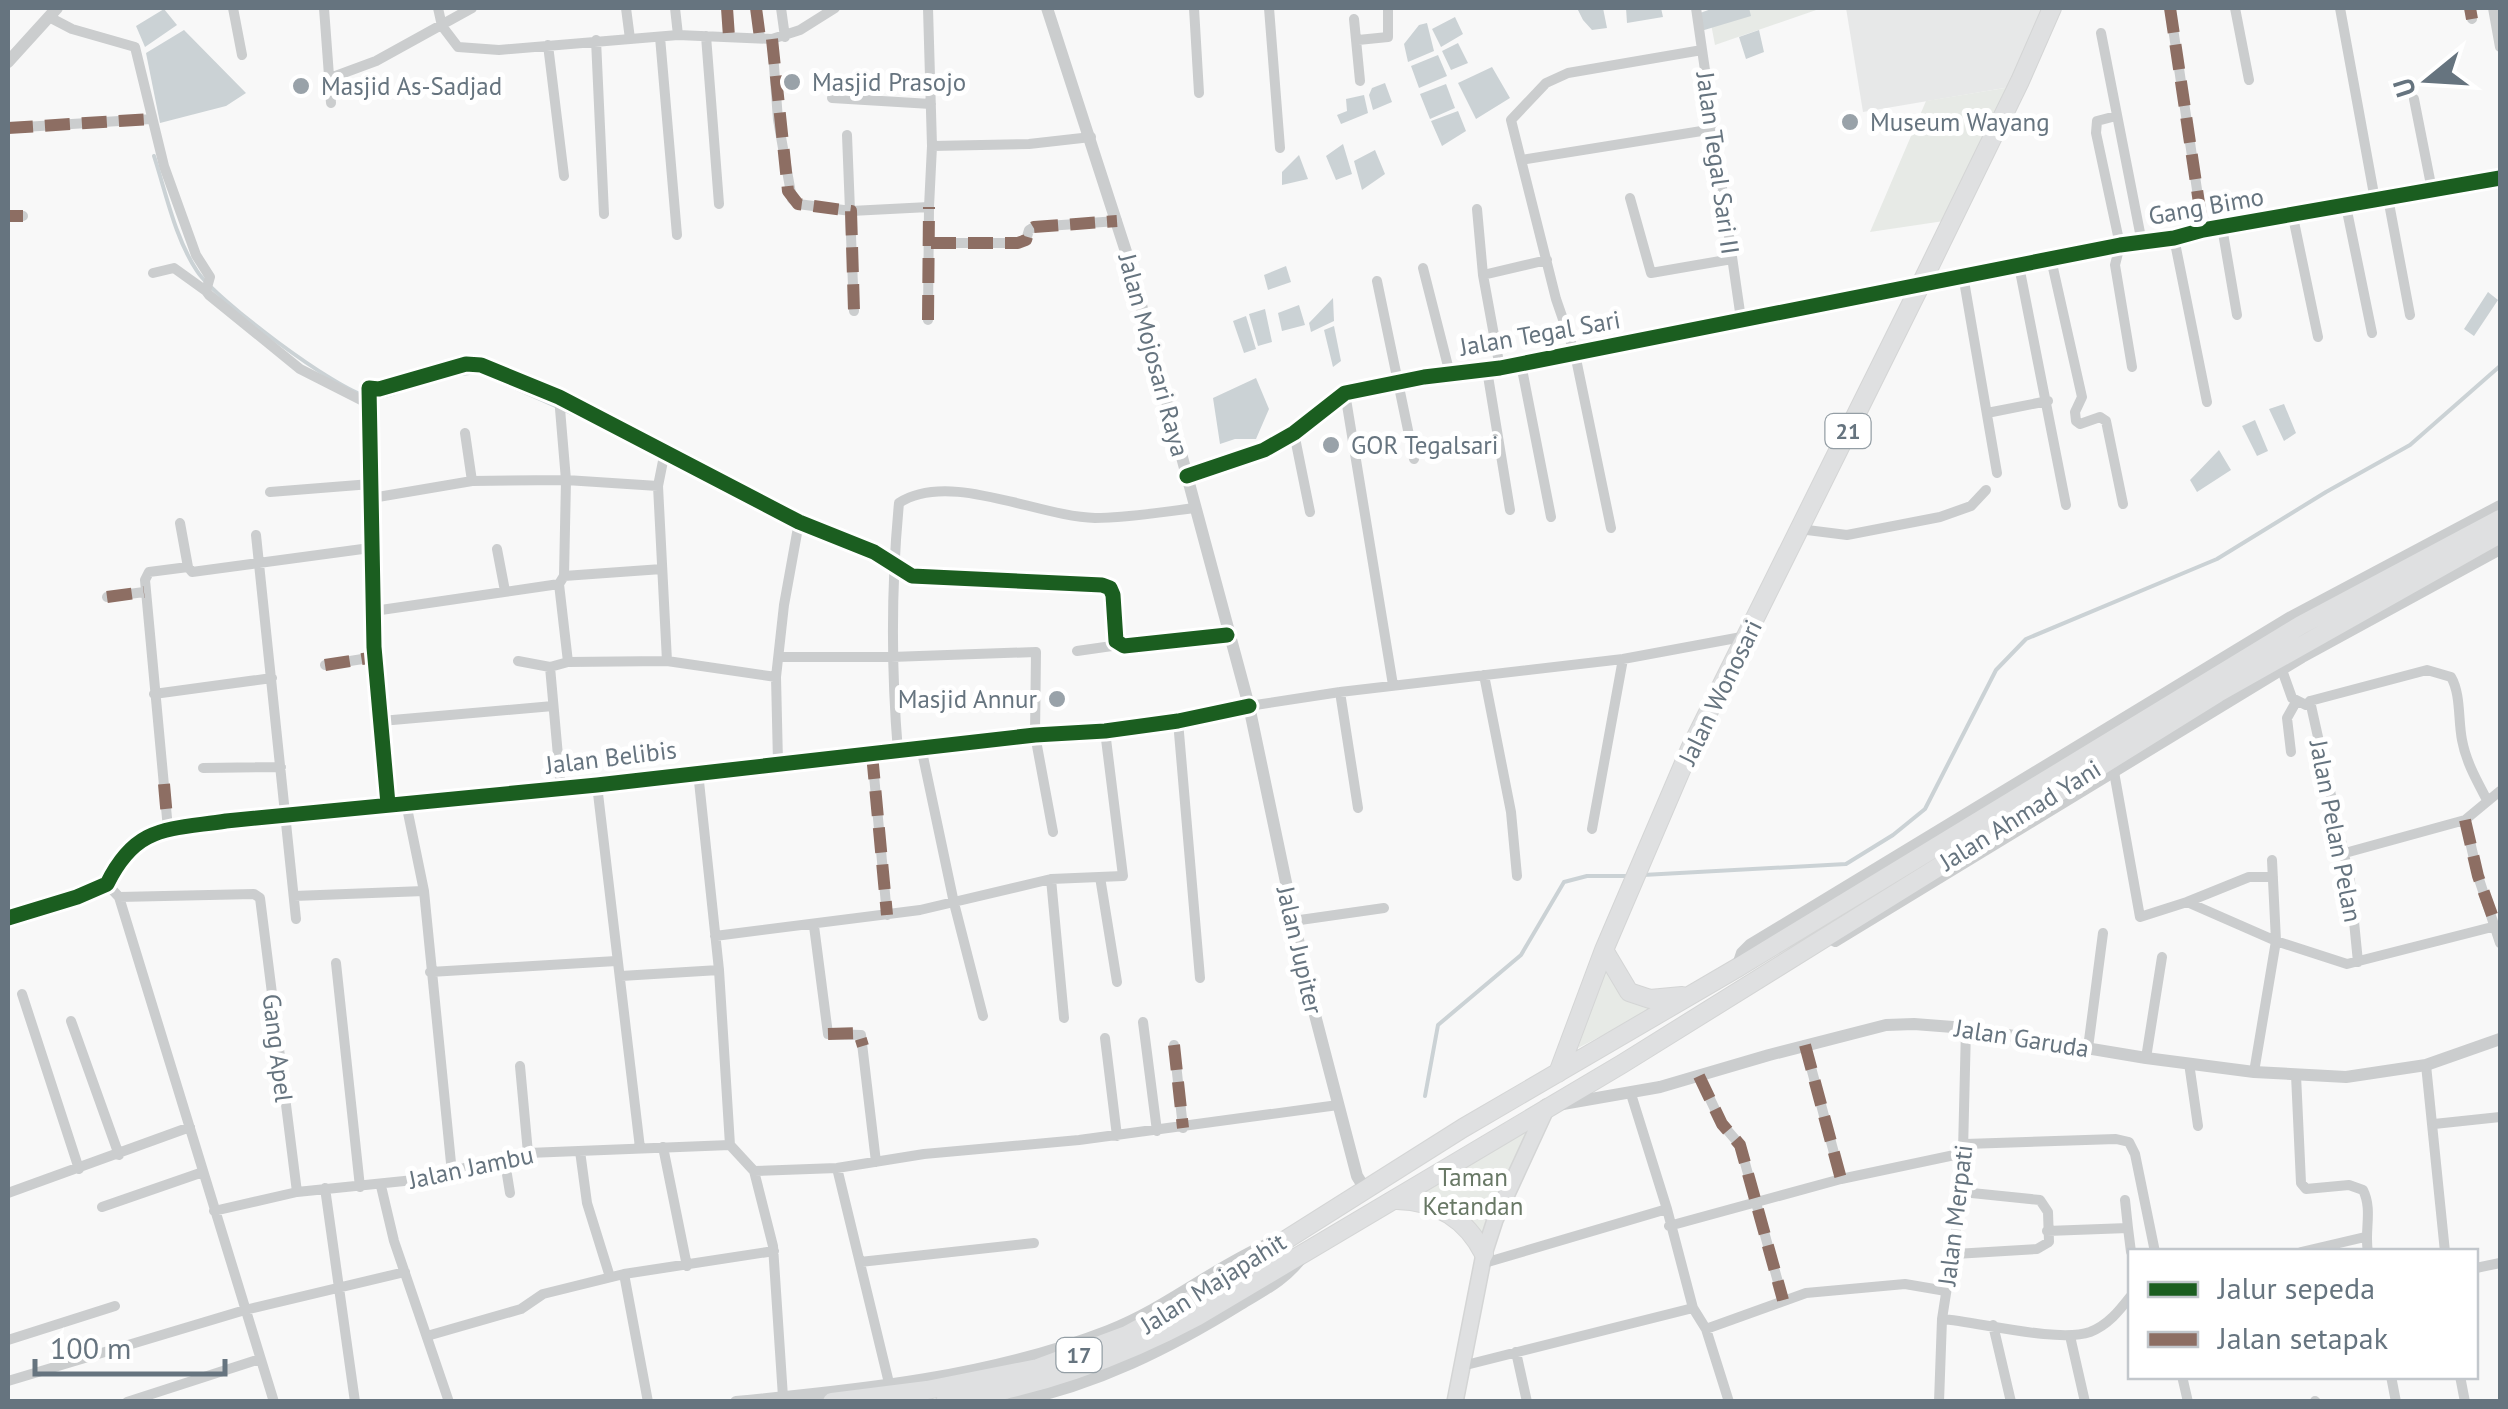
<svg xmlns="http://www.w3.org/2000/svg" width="2508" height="1409" font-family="'PT Sans',sans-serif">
<rect width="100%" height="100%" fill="#f8f8f8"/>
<!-- built -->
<path fill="#e7e8e8" d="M1846,8h204l-34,78 -153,26z"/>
<!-- green -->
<path fill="#e7eae6" d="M1708,8h114l-107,37z
M2017,86l-73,135 -74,11 56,-131z
M1605,966l58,38 -85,44z
M1538,1119l-51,121 -19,-18 -52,-27z"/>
<!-- water -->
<path fill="#cbd2d5" d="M1577,8h26l4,20 -15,2 -9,-10z
M1626,8h35l2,9 -36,6z
M1714,8h35l2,8 -50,15 -1,-18z
M164,9l13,16 -32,22 -9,-21z
M1455,17l8,17 -22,13 -9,-18z
M1427,23l7,28 -26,11 -4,-18 15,-19z
M184,30l62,63 -20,13 -66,17 -14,-70z
M1759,30l5,22 -18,7 -7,-22z
M1458,43l10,20 -17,7 -9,-19z
M1438,55l9,21 -28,12 -8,-22z
M1492,67l18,31 -34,21 -18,-36z
M1385,83l7,19 -19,8 -4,-15 3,-7z
M1446,84l9,24 -25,11 -10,-25z
M1364,95l4,18 -27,11 -4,-9 10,-4 -1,-12z
M1458,111l8,20 -24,15 -11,-25z
M1343,144l9,30 -16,6 -10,-24z
M1375,150l10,24 -23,16 -8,-29z
M1299,155l9,24 -26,6v-13z
M1286,266l5,16 -23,8 -4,-15z
M2488,292l10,8 -24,36 -10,-7z
M1333,298l1,23 -23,11 -2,-9z
M1299,305l6,20 -23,6 -4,-18z
M1265,309l7,33 -14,4 -9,-32z
M1246,316l10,33 -12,4 -11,-32z
M1334,326l7,35 -8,6 -9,-37z
M1256,378l13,31 -13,30h-21l-15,5 -7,-46z
M2284,404l12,29 -12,8 -15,-32z
M2255,420l13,31 -11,5 -15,-30z
M2219,450l12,20 -34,22 -7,-12z"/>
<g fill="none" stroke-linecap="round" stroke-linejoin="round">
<!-- stream -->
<path stroke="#cbd2d5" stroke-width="4" d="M154,156c12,37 21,82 43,115 18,28 140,120 172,126 17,3 42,-11 58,-17
M441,376l38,-4 144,64
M1643,875l203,-11 47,-29 32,-26 71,-139 30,-31 191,-80 109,-67 84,-47 90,-79
M1425,1096l13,-71 83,-70 43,-73 23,-6h41"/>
<defs>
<path id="primary" d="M1455,1402l29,-148 11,-34 52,-113"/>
<path id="trunk" d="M1604,950l25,42 21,7 32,-3
M1558,1073l46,-123 86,-201 231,-465 99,-203 32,-73
M1397,1200c40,1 69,18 87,54
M832,1402l95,-12 111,-22 89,-33 59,-32 277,-175 274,-160 564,-343 199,-106
M945,1402c91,-15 171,-42 253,-86l424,-252 596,-371 282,-159"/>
</defs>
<!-- primary casing -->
<use href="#primary" stroke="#d4d5d5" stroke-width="18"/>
<!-- trunk casing -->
<use href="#trunk" stroke="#d4d5d5" stroke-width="20"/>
<!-- minor -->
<path stroke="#cbcdce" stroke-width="10" d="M233,8l9,47
M324,8l7,95
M438,8l4,18 16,21 41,3 179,-15 94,4 28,-9 35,-22
M626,8l4,31
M675,8l3,27
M727,8l2,29
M756,8l4,30
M781,8l4,29
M1194,8l5,85
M1269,8l11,140
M1696,8l45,311
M2170,8l33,222
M2235,8l14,72
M2340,8l35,192
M2470,8l2,11
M2493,8l7,39
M49,17l23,12 63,18 29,119 32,89 14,22 -4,14 3,4 91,74 69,35
M1354,19l6,62
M2101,33l41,210
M706,36l13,168
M660,37l17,198
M772,39l6,81 14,79 6,5 53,7 78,-4 3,-61 -4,-138
M596,40l8,174
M1358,40l30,-3v-29
M548,45l16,131
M330,78l46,-17 96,-53
M832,98l99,6
M2414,99l18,91
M2116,116l-19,5 -1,12 24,112 -5,20 17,102
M8,128l143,-9
M847,135l7,176
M932,146l97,-2 62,-7
M1521,160l193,-31
M1630,198l21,75 81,-14
M2388,198l22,117
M2346,206l26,127
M1477,209l6,66 17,93
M8,216h15
M2293,217l25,120
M2222,227l15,88
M2174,238l33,164
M931,243h87l8,-3 3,-10 5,-3 83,-6
M2051,259l31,138 -7,15 1,9 4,3 20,-7 6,4 17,83
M2019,266l47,239
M1423,268l27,106
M153,273l21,-5 32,23
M1483,275l64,-15
M1963,275l34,198
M1377,281l37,178
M928,320l1,-113
M1521,364l30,153
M1487,370l23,140
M1345,393l48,292
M559,397l7,83 -2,96 -5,8 9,78
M1987,413l61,-12
M465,433l7,48
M1294,433l16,79
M1187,476l77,-26 30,-17 51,-40 79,-16 76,-9 620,-123 54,-7 29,-8 297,-52
M658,486l7,-35
M270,492l101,-8
M372,498l100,-17 94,-1 92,6 9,175 109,16
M180,523l8,44 4,5 178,-24
M1611,528l-36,-174 -19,-55 -45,-179 35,-37 22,-10 134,-23
M1799,529l48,6 93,-18 31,-11 15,-16
M256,535l40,384
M497,549l8,42
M564,576l98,-7
M107,597l37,-5
M374,611l185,-27
M1077,651l42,-6
M779,657h112l145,-5 -1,83 18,97
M518,661l32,6 18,-5 99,-1
M325,665l50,-8
M550,667l11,122
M2282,670l10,28 14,7 4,-4 117,-31 24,7c10,17 7,43 11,63 4,22 15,41 25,60
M1484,675l27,137 6,64
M1340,692l18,116
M154,694l118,-16
M2310,701l40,180 8,81
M1249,706l91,-14 283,-33 124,-23
M381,721l172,-15
M1178,721l22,257
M921,747l33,156 29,113
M898,752c-7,-84 -7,-165 1,-249 50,-33 140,14 196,15 33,0 67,-6 100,-10
M2291,752l-4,-34 9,-16
M872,754l15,161
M778,763l-2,-86 8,-72 15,-83
M203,768l78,-1
M698,772l21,198 11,175 24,26 19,75 10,151
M2114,772l26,145 47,-15 62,-25h24
M597,785l43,363
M406,803l18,88 28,282
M388,804l-14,-157 -5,-259 10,1 87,-25 15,1 78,32 240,125 75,30 38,24 190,9 8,3 3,7 3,46 8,5 103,-11
M2465,820l13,56 22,67
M168,829l-23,-249 4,-8 39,-5
M1592,829l31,-170
M2345,853l120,-33 35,-29
M1100,877l17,105
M107,884l12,13 155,505
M294,896l130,-5
M119,897l135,-3 6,4 37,294
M2187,902l89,39 71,23 153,-39
M1293,921l91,-13
M814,926l14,108 33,1 15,127
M715,936l205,-26 131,-31
M336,963l24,224
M430,972l186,-11
M621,976l98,-6
M22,994l57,175
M1064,1018l-13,-139 72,-3 -18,-145
M71,1021l48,134
M1143,1022l14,109
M1105,1038l12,98
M1174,1045l9,83
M1805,1045l36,134
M2088,1048l15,-115
M2146,1058l16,-101
M2189,1063l9,63
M2426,1065l19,187
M520,1066l8,87
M2254,1072l22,-131 -4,-81
M2296,1075l5,108 5,6 43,-4 14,5c10,20 1,41 5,62
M1699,1076l23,48 18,21 43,155
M1631,1094l36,115 26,99
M2434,1124l66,-7
M1965,1144l151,-5 13,3 6,12 20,98
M663,1147l24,119
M580,1151l7,52 23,74
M504,1156l6,37
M837,1168l52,215
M754,1171l83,-3 87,-14 155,-14 259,-35
M381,1186l13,55 55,161
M325,1188l30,214
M8,1193l182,-66
M2125,1200l3,28
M102,1207l101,-35
M214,1211l83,-19 117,-12 114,-27 202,-8
M1669,1226l172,-47 123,-26
M2047,1231l81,-3 3,24
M2301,1252l64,-15
M1955,1254l82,-5 12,-7 -1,-30 -8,-12 -78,-8
M860,1262l174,-19
M1481,1264l186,-55
M2476,1268l24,-5
M624,1274l24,128
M1942,1319c37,3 116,24 148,13 18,-7 29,-21 40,-35
M1993,1325l18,77
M1706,1329l23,73
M427,1336l94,-27 22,-15 81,-20 150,-23
M2070,1336l15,66
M8,1340l107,-34
M1516,1352l11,50
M1462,1366l231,-58 13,21 100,-36 99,-9 41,7
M2182,1376l6,26
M2391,1376l5,26
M2460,1376l5,26
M8,1381l237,-71 160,-38
M2315,1401l1,1
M127,1402l133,-43
M1939,1402l3,-83 20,-127 4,-164"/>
<!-- tertiary -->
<path stroke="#cbcdce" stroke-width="12" d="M1047,8l83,256 119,442 60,286 48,184 8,13
M8,62l49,-54
M8,918l69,-21 30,-13c29,-59 60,-54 119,-63l371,-36 438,-50 70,-4 73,-10 71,-15
M1835,941l467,-284 198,-108
M1737,968l5,-15 8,-8 541,-328 209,-111
M1557,1105l103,-18 109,-32 117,-30 28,-1 52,4 180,30 108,14 92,5 80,-12 74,-26
M736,1402c125,-12 254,-25 372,-71 57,-22 105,-63 160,-87
M1013,1402c83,-17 157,-54 228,-98 23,-14 45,-25 61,-47"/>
<!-- primary -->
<use href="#primary" stroke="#dfe0e1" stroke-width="15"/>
<!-- trunk -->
<use href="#trunk" stroke="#dfe0e1" stroke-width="18"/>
<!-- quiet -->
<path stroke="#8d6e63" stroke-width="12" stroke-dasharray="25 12" stroke-linecap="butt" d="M727,8l2,29
M756,8l4,30
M2170,8l33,222
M2470,8l2,11
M772,39l16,152 10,13 53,7 3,100
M8,128l143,-9
M8,216h15
M931,243h87l8,-3 3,-10 5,-3 83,-6
M928,320l1,-113
M107,597l37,-5
M325,665l50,-8
M872,754l15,161
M164,784l4,45
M2465,820l13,56 18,50
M828,1034l31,-1 4,13
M1174,1045l9,83
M1805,1045l36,134
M1699,1076l23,48 18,21 43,155"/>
<defs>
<path id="cycleway" d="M1187,476l77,-26 30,-17 51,-40 79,-16 76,-9 620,-123 54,-7 29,-8 297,-52
M388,804l-14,-157 -5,-259 10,1 87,-25 15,1 78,32 240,125 75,30 38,24 190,9 8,3 3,7 3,46 8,5 103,-11
M8,918l69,-21 30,-13c29,-59 60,-54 119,-63l371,-36 438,-50 70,-4 73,-10 71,-15"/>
</defs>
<!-- cycleway casing -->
<use href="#cycleway" stroke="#fff" stroke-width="21"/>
<!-- cycleway -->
<use href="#cycleway" stroke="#1b5e20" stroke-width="15"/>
</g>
<!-- markers -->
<g fill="#99a2a9" stroke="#fff" stroke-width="4">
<circle cx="792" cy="82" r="10"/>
<circle cx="301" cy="86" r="10"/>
<circle cx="1850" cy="122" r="10"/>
<circle cx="1331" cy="445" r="10"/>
<circle cx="1057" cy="699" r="10"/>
</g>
<g text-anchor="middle" stroke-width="10" stroke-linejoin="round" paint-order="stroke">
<!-- shield labels -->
<g fill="#fff" stroke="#949ea5" stroke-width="2.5">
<rect x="1825.5" y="414" width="45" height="34" rx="8"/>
<rect x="1056.5" y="1338" width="45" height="34" rx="8"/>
</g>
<g font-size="22" font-weight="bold" fill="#66747f">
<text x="1848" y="439">21</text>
<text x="1079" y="1363">17</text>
</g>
<!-- poi labels -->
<g font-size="25" fill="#66747f" stroke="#fff" text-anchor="start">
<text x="812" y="91">Masjid Prasojo</text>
<text x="321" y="95">Masjid As-Sadjad</text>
<text x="1870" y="131">Museum Wayang</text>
<text x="1351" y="454">GOR Tegalsari</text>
<text x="1037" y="708" text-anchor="end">Masjid Annur</text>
</g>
<!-- street labels -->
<g font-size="25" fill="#66747f" stroke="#fff">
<text transform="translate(1718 163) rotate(82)" y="9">Jalan Tegal Sari II</text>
<text transform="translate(2206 206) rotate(-10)" y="9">Gang Bimo</text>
<text transform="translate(1540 333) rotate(-10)" y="9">Jalan Tegal Sari</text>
<text transform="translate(1154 355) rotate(75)" y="9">Jalan Mojosari Raya</text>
<text transform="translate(1720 692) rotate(-64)" y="9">Jalan Wonosari</text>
<text transform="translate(611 757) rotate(-7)" y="9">Jalan Belibis</text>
<text transform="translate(2020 815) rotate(-32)" y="9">Jalan Ahmad Yani</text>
<text transform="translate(2336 831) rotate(79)" y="9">Jalan Pelan Pelan</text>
<text transform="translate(1300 950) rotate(77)" y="9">Jalan Jupiter</text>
<text transform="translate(2022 1038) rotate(9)" y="9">Jalan Garuda</text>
<text transform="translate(278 1048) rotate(83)" y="9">Gang Apel</text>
<text transform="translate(471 1167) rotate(-12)" y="9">Jalan Jambu</text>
<text transform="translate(1955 1215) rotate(-83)" y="9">Jalan Merpati</text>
<text transform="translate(1213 1283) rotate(-32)" y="9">Jalan Majapahit</text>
</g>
<!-- park labels -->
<g font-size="25" fill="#687865" stroke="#fff">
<text x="1473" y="1186">Taman<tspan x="1473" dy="29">Ketandan</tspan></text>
</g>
</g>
<!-- border -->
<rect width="2508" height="1409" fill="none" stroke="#66747f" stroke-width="20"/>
<!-- legend -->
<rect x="2128" y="1249" width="350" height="130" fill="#ffffff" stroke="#c2c7cc" stroke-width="2.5"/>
<rect x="2148" y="1282" width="50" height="15" fill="#1b5e20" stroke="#c2c7cc" stroke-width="2.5"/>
<text x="2218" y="1299" font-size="30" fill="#66747f">Jalur sepeda</text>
<rect x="2148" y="1332" width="50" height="15" fill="#8d6e63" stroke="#c2c7cc" stroke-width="2.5"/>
<text x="2218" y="1349" font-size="30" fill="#66747f">Jalan setapak</text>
<!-- north arrow -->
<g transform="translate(2428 80) rotate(252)" stroke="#ffffff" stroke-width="8" paint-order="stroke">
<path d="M0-8L18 38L0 25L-18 38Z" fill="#66747f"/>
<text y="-15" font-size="28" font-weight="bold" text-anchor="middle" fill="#66747f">U</text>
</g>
<!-- scale -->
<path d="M35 1359v15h190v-15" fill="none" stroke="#66747f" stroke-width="5"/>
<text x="50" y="1359" font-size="30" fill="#66747f" stroke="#ffffff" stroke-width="8" paint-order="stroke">100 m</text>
</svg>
